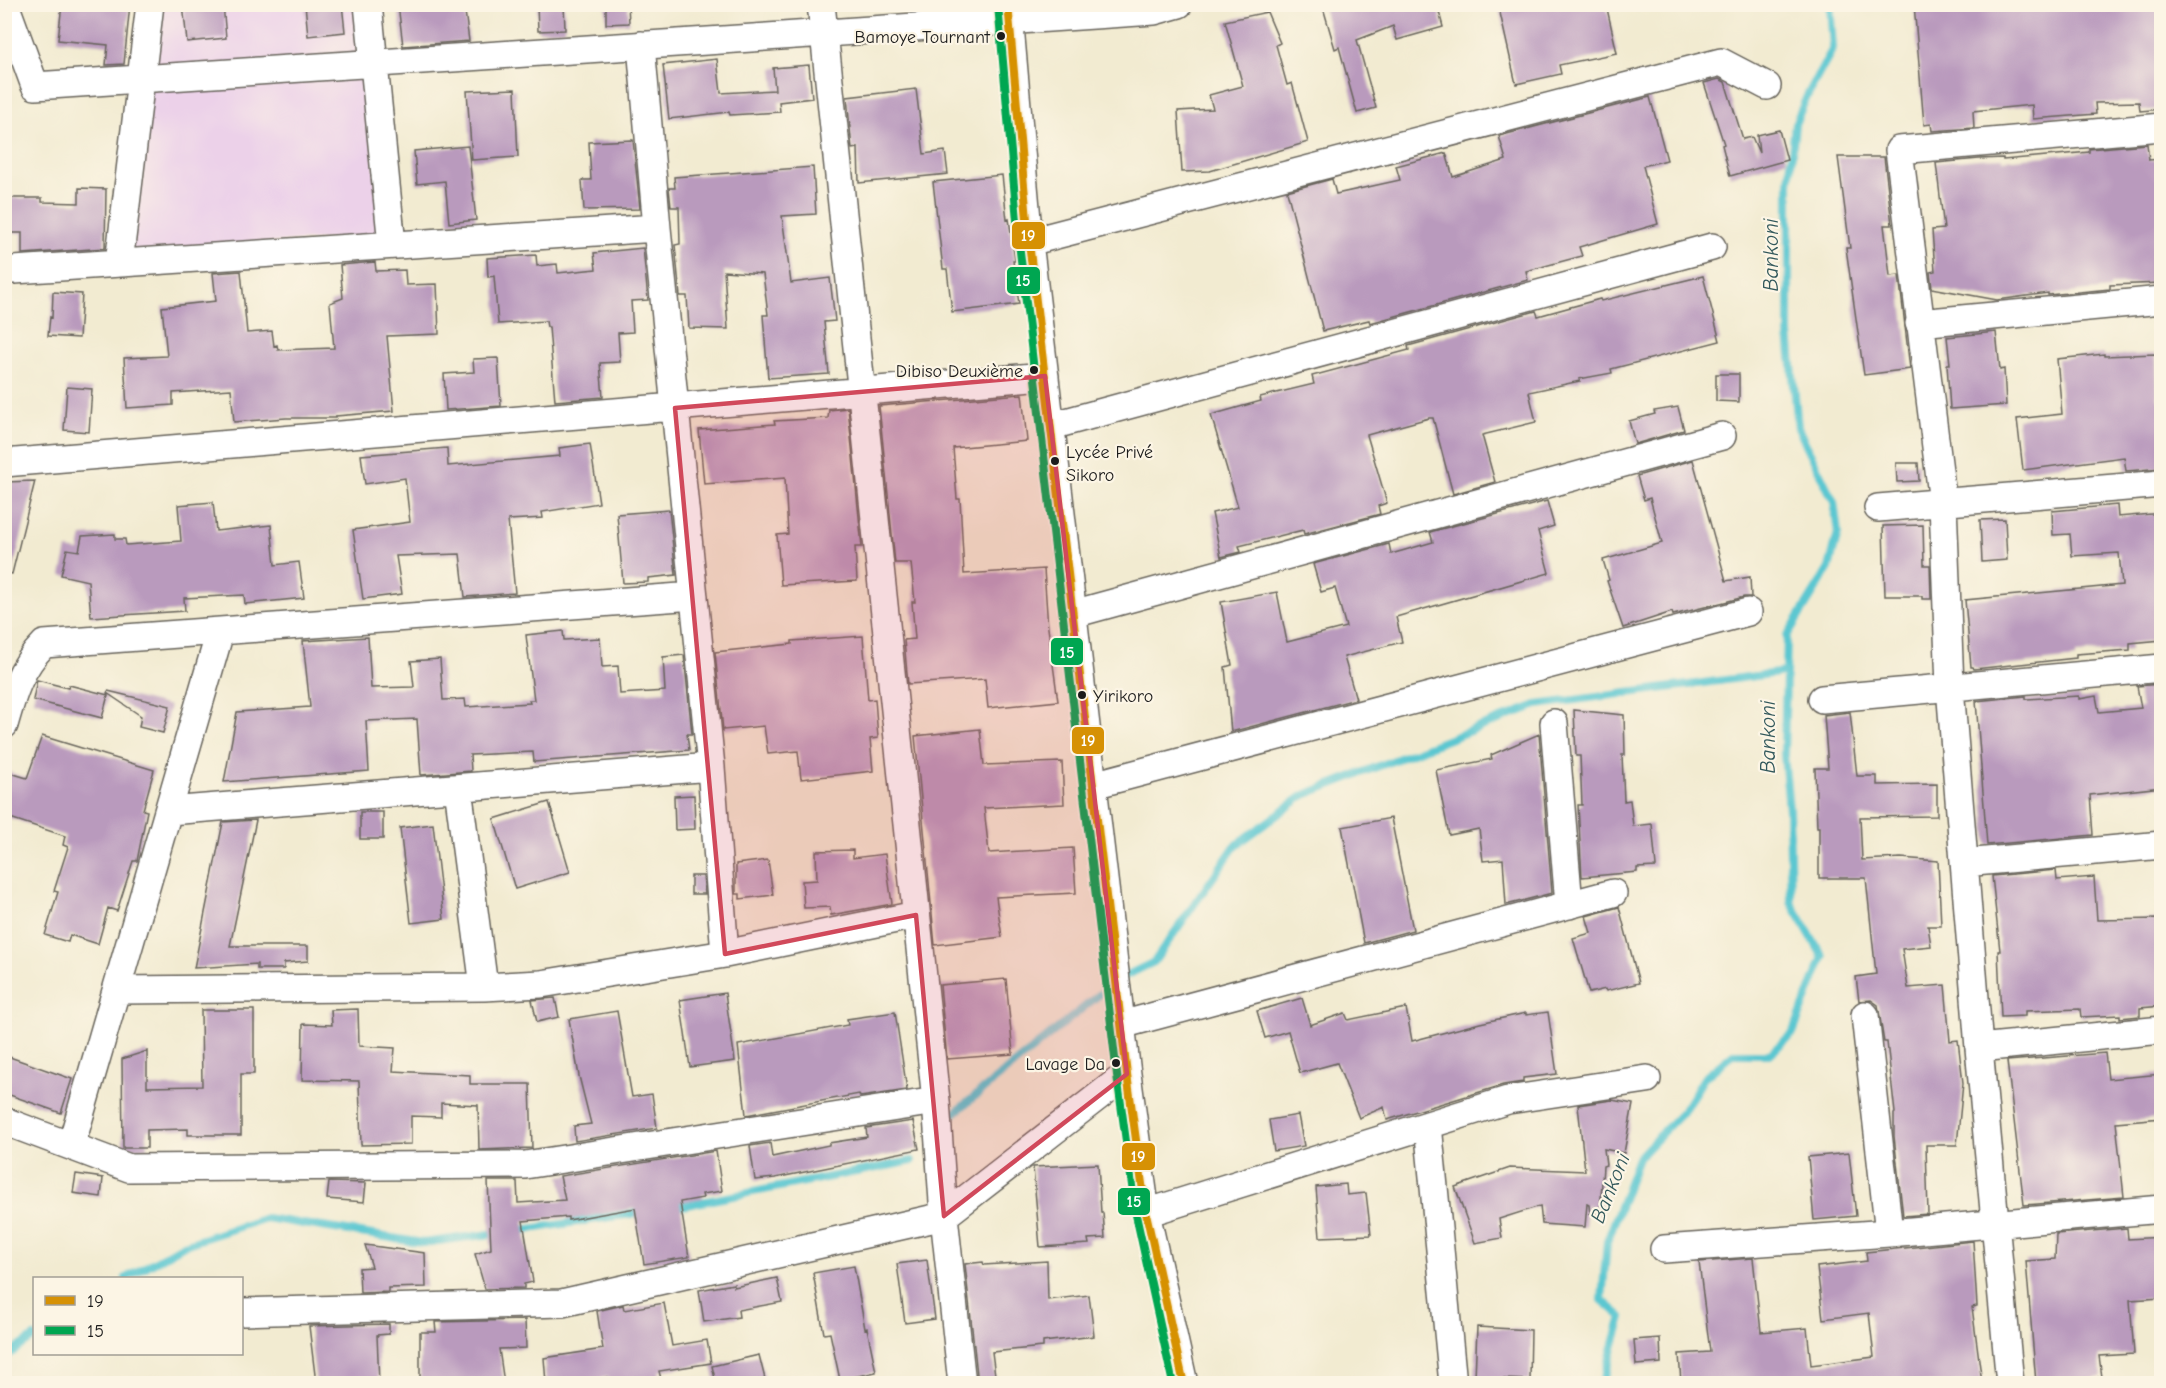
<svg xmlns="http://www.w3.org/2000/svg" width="2166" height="1388" font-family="'Comic Neue',sans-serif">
<rect width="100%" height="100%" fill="#fcf5e5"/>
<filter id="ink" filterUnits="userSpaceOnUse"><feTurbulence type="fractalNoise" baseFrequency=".0167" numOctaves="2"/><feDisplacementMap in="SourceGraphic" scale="12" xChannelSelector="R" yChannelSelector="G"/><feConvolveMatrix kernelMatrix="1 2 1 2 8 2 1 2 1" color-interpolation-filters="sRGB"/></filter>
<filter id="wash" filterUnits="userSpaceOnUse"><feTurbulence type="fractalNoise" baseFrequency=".008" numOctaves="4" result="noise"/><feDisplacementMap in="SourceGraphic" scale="24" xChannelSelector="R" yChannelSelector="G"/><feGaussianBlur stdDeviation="1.35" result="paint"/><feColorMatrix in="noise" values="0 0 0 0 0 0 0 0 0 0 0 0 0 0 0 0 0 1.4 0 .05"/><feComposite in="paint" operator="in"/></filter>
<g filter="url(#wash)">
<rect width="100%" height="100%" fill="#f2ebd1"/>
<!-- built -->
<path fill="#ecd1e9" d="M159,5h200l22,231 -254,16z"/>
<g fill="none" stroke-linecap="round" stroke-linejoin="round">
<!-- stream -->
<path stroke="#5bc7d1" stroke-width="8" d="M1121,978l33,-16 81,-116 69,-51 233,-90 249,-33
M952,1115l159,-130
M671,1208l241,-47
M516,1231l128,-19
M126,1278l58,-33 82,-27 157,25 75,-10
M4,1358l30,-21
M1602,1384l20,-67 -20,-17 5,-58 31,-84 46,-48 20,-32 29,-24h37l23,-21 30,-76 -32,-55 -2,-92 -5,-56 3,-118 42,-68 9,-35 -4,-31 -36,-74 -9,-94v-151l6,-59 12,-28 26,-48 -3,-44"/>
</g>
<g id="blocks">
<!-- building -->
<path fill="#b99abd" d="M62,4h68l-6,60 -18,1 2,-20 -50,-5z
M183,4h40l3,34 -39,4z
M305,4h37l3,28 -37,4z
M398,4h66l5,37 -66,5z
M537,4h27l1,26 -27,1z
M606,4h22l1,19 -23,1z
M1322,4h115l6,23 -46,13 -4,-14 -36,14 19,68 -19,5 -18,-66 -4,2z
M1498,4h108l11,49 -58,12 2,9 -45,10z
M1914,4h248v105l-22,2 -1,-9 -44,1 1,11 -63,5 -1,-14 -59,6 1,17 -42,3 -1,-7 -7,1z
M1267,12l13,31 -4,2 11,40 5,-2 16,59 -98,29 -28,1 -4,-61 35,-2 -4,-14 34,-9 -18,-65z
M717,59l4,34 54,-3 -2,-22 36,-3 3,33 -33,4 1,10 -50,3 -1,-3 -60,7 -6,-54z
M1719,79l6,3 18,57 9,-2 7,16 -2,-18 22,-5 8,30 -57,16 -8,-31 2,-1 -20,-61z
M515,89l3,68 -46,3 -5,-69z
M916,89l8,65 21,-3 3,23 -89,9 -1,-35 -6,1 -5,-52z
M1650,97l17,63 -24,6 15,58 -79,23 3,9 -56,15 2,9 -158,43 -1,-3 -46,11 -36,-140 45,-12 4,15 64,-14 -4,-14 50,-13 7,24 53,-17 -7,-24z
M633,140l7,69 -56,1 -2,-30h9l-2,-38z
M2147,144l2,16 13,-1v124l-52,2v4l-62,6v-2l-51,7 -65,-12 -2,-16 5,-1 -3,-41 12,-1 -8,-66 43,-4 24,-1v2l86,-8v-3z
M468,146l8,74 -27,3 -4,-42 -28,3 -3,-33z
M1838,157h46l8,68h-8l6,51 9,-1 11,94 -46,6 -18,-127h4z
M813,167l3,47 -34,2 9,67 39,-5 5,43 -11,1 5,52 -61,4 -5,-63h5l-5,-41 -39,-3 4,58 -39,-1 -2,-32h-7l-5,-51 5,-1 -1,-37h-8l-2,-19h6l-1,-11z
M1002,175l5,45 2,-1 6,42h-2l6,43 -67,8 -5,-43h-4l-10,-87z
M79,188l27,1 -1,59 -83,6v-21h-18v-35h38v4l37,1z
M643,248l5,52 -17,1 2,31 -15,1 2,29 -20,1 3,34 -48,4 -6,-74h-2l-1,-6 -48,3 -4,-48 -6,1 -1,-19 49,-3 1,11 20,-2 1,9 38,-4 -2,-16z
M375,262l1,9 29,-1 1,15 31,-1 2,50 -52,2 7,75 -58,5v2h-50l-52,4 -3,-33 -58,4v12l-46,3 -3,-50 43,-2 -5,-49 54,-6 -3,-28 28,-2 6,62 25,-2 2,15 3,-1 1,5 56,-2 -4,-45 13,-5 -3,-33z
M1703,276l17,65 -109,28 1,4 -33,6 1,2 -51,11 7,30 -54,13 13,47 -42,12 -20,-76h-4l-62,17 20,68 -9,3 2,8 -76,20 -1,-4 -64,16 2,6 -20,5 -9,-44 26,-6 -27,-92 50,-14 -1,-4 54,-13 -2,-8 97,-26 -1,-4 128,-35 2,5 62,-17 1,2z
M53,292l29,2 -3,44 -31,-2 2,-19 2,1z
M1996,332l4,38 4,-1 2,36 -56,4 -3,-45h3l-3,-27z
M2104,354v2l52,-2 2,46 4,-1v69l-36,3 -2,-14 -101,13 -6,-51 45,-5 -5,-55z
M498,358l3,48 -55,4 -2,-36 30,-2 -1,-13z
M1716,374h23v28l-23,-1z
M67,387l25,2 -3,43 -25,-2z
M1022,394l5,47 -74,7 4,51h3l4,75 80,-5 4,59 10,73 -70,7 -3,-29 -77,5 -4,-44 11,-1 -3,-37h3l-4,-39h-16l-16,-157z
M1678,407l6,23 -49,14 -6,-23 26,-7 -1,-3z
M848,408l14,139h-7l2,34 -76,4 -4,-50 11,-1 -3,-56 -81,6 -5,-54 76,-6 -1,-3 54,-3 1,-8z
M590,444l9,59 -57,9 1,6 -35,2 7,73 -50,4 -5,-43 -64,2 6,38 -39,5 -10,-69 57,-8 -5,-44 -40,6 -4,-29 86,-7 1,18 112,-10 -1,-8z
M1693,460l33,121 24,-4 1,20h-7l-71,18 -1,-3 -49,16 -16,-47 2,-1 -6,-20 59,-17 -12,-45 -6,2 -7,-24z
M1896,463h22l1,18 -22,1z
M35,481l-23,93 -8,-1v-91z
M1547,501l7,25 -16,5 11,42 -153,44 6,25 -58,15 12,42 -125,33 -6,-65 7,-2 -11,-63 56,-10 10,50 59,-15 -11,-39 -14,4 -8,-28 76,-20 2,10 42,-12 -3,-10z
M213,502l3,29 55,-6 4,40 24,-3 5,36 -59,6 -1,-9 -60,3 1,13 -94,6 -3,-36 -27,-6 6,-26 12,2 3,-15 33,-2v5h10l1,6 55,-4 -3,-36z
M2117,505l1,12 44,-4v127l-32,3v7l-54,4v4l-102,11 -1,-2h-2l-6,-67 157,-15 -3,-32 -47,3 -2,-22 -17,1 -1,-24z
M669,510l7,65 -28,3v4l-25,1 -6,-69z
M2005,519l2,41 -25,2 -2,-42z
M1923,525l1,40h6l1,34h-9v-3h-37l-2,-70z
M563,631l1,9 36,-2 2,29 16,-1 2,28 45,-3 -2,-34 21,-2 8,79h-5l2,16 -155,12 -1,-10 -63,3 1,16 -50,4 -4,-56 -51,2 3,50 -145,11 13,-70 73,-5 -7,-66 65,-4 3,51 43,-1 -3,-26 29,-2 3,41 22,-1 1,8 64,-4 -1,-3h5l-8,-65z
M863,636l5,64 7,-1 3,39 -8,1 3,32 -72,8 -3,-28 -30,3 -4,-28 -41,4 -8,-78 77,-8v-3z
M37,680l31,8 1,-3 39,10 -6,23 -69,-18z
M2162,684v103l-72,8 3,40 -106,10 -11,-144 50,-5v3l53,-3v3l17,-3 3,16 42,-4 -4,-22z
M108,691l62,15 -7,27 -24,-6 2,-11 -34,-23z
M1574,710l50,5 1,40h-3l2,46 6,-1 3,26 19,-2 4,43 -19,1v4l-55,5 -4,-72h4l-2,-49h-4z
M1850,712l7,64h20v9l60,-1v32l-77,1 2,43 39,-2 37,3 3,65h-13l3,20 -29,3 6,39 37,-3 5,56 8,-1 5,43 -6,62h-31l2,69 -25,2 -9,-80v-22l1,-1 -8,-71h-3l-6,-37 -7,-5 -12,1 -3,-24 20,-3 -10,-96h-47v-51h-2l-2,-59h13l-4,-53z
M980,729l4,36 78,-3 2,42 -80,4 5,45 84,-5 3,45 -80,4 6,40 -67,8 -20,-209z
M1539,734l13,159 -46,12 -3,-46 -20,2 -4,-32 -30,6 -13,-65 56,-11 -1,-4z
M42,736l112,34 -11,40 4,1 -10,50h-4l-16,50 -9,-3 -10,36 -28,-9 -2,7 -23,-7 13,-43 -4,-1 14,-44 -5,-2 2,-9 -61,-20v-45l23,7z
M694,795l1,34 -20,1 -1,-34z
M549,802l21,70 -55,17 -21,-70z
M360,812h23v27h-23z
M1391,818l22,112 -49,13 -22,-116z
M256,820l-26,126h78v15l-24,2v6h-27v-5l-63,4 29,-146z
M433,824l11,95 -33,4 -11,-95z
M853,850v8l32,-4 7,50 -61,11 -1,-8 -26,1 -2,-27 15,-1 -1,-29z
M768,860l5,35 -33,4v-5h-4v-30z
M2056,870l1,10 37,-3 3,43 65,-1v87l-22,2v8l-20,2v-3l-39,2 -1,-8 -55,2v5l-24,1 -3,-66h2l-8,-75z
M691,876h12l2,18h-14z
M1619,907l20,76 -33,8 -1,-2 -16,4 -16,-55 18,-5 -5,-17z
M1006,979l7,75 -66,5 -7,-74z
M725,993l10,68 -45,6 -10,-67z
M555,998l4,19 -22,5 -5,-22z
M1302,998l8,27 35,-12 3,7 58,-12 6,33 68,-18 46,-10v2l22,-3 9,62 -34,4v4l-20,3 -116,35 -3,-13 -25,11 -22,-55 -37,10 -12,-42 -23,7 -8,-27z
M358,1009l1,37 36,2 -2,23 77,4v9h60l2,64 -53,2 -1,-45 -37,-2v14l-30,-1v28l-50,1 -2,-64 -57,-1 1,-56 29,1 -1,-15z
M201,1010h53v64h-13v61h-53v-6l-41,1v18h-24l-1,-89 25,-8v36l55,-1z
M617,1011l15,86 20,-3 5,34 -82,13 -1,-15 17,-2 -12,-48 -10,-57z
M895,1012l12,78 -47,7 -1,-3 -113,21 -8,-70 110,-20 -1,-6z
M2105,1053l3,26 54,-5v44l-46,4 8,75 -100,8 -17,-144z
M4,1055l68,24 -11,34 -57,-20z
M1612,1100l21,4 -9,49 -20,-4 2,16 -3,1 -3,48h-10l-1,-9 -2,-1 -2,23 -43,-3 -2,-18 -41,13 3,19 -27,5 -20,-56 55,-19 75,3 -7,-66z
M1298,1115l6,31 -30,5 -5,-31z
M913,1121l6,28 -144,29 -20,2 -5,-34 20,-3 2,14 57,-12v-2l38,-6 -1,-9z
M716,1151l6,40 -20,3 1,4 -23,4 9,55 -45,7 -9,-56 -67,12v-3l-45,4 10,61 -9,2v4l-39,1 -10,-35 16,-5 -3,-68h29l1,22 47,-3 -5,-24z
M1849,1153l7,63 -42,4 -6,-63z
M1098,1164l3,49h2l2,25 -17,1 1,5 -49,3 -7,-80z
M76,1174l27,4 -2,19 -28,-4z
M329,1182l37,1 -2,19 -37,-3z
M1346,1184l1,11 19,-2 5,42 -51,2 -4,-50z
M2127,1228l1,11 34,-2v61l-32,2 4,54 -35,2 3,21 -13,2v4h-53l-10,-122 29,-2 1,-25z
M1973,1241l4,65 -5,1 10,76h-301l-2,-29 31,-2 -11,-90 54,-4 8,74 46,-4 4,37 63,-8 -5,-44 -46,6 -6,-52 50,-6 -1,-9z
M365,1245l60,8 1,34 -38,1v4l-28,1 -1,-25 13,-1z
M927,1260l8,59 -30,4 -8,-59z
M1047,1261l1,39 41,-5 5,41 -51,6v5l-51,5 4,31h-18l-13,-119 18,-2 1,3z
M854,1266l11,63 2,-1 9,44 -36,8 -10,-47 -6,1 -11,-61z
M777,1278l5,24 -44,8 1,7 -35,5 -5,-32 35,-6v3z
M664,1303l8,43 35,-6 4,23 -52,8 3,12h-53l-1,-6 -34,6h-28l-2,-25 59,-9 -6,-38 26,-6 1,5z
M525,1320l1,28 -27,1 5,34h-84v-51h16l-1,-10z
M389,1324v10l-12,1 2,48h-63l-7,-57z
M1477,1327l54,3 -1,50 -55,-2z
M1660,1338l1,25 -25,2 -2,-25z
M759,1355l7,28h-50l-4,-17z"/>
</g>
</g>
<g filter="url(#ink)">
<use href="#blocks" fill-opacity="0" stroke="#67645b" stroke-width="1.5"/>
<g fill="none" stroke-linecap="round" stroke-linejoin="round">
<defs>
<path id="minor" d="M5,4l30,82 1119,-75 25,-7
M368,4l24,241
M821,4l115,1097 8,115 18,168
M1008,4l21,238 98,832 19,139 38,171
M641,45l16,183 54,539 14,187
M1029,242l692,-180 46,24
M119,263l31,-259
M14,270l643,-42
M1919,323l243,-23
M1051,426l661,-179
M4,463l1041,-87
M1878,508l284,-24
M1073,614l649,-178
M1822,699l340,-31
M1554,723l15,182
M4,725c9,-32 16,-57 40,-81l650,-48
M1093,785l655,-173
M458,788l26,199
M169,811l542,-44
M1964,863l198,-18
M117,990l367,-3 57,-3 184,-30 191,-39
M1865,1015l24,218
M1121,1025l492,-132
M1979,1048l183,-18
M4,1121l125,47 396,-3 411,-64
M1428,1125l25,259
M71,1146l149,-514
M1146,1213l362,-113 139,-21
M1664,1249l225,-16 273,-24
M242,1312l320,-9 382,-87 183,-142
M2010,1384l-31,-336 -29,-361 -7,-184 -44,-353 263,-23"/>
</defs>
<!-- minor casing -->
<use href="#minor" stroke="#67645b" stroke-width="30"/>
<!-- minor -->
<use href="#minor" stroke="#fff" stroke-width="27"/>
<defs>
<path id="bus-1" d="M1008,4l21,238 98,832 19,139 38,171"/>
<path id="bus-2" d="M998,5l21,238 98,832 19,140 37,169"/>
</defs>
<!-- bus-1 casing -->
<use href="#bus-1" stroke="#fcf5e5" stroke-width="12"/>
<!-- bus-2 casing -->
<use href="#bus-2" stroke="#fcf5e5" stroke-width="12"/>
<!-- bus-1 -->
<use href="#bus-1" stroke="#d69104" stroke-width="8"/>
<!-- bus-2 -->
<use href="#bus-2" stroke="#00a651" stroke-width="8"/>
</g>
</g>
<!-- marked area -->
<path fill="#d1495b" fill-opacity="0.2" stroke="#d1495b" stroke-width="4.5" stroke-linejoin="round" d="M1045,376l82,698 -183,142 -28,-301 -191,39 -50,-546z"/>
<!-- markers -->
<g fill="#1c1c1c" stroke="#fcf5e5" stroke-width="2">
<circle cx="1001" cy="36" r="5"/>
<circle cx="1034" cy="370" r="5"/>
<circle cx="1055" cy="461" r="5"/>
<circle cx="1082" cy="695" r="5"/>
<circle cx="1116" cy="1063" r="5"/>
</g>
<g text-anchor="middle" stroke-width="4.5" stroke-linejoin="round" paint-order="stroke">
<!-- bus labels -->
<g font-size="18" fill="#1c1c1c" stroke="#fcf5e5" text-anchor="end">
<text x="990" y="43">Bamoye Tournant</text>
<text x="1023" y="377">Dibiso Deuxième</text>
<text x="1066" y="458" text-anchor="start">Lycée Privé<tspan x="1066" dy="23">Sikoro</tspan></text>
<text x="1093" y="702" text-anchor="start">Yirikoro</text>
<text x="1105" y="1070">Lavage Da</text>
</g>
<!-- water labels -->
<g font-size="21" font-style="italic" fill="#32585b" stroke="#fcf5e5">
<text transform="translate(1771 255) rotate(-90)" y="7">Bankoni</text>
<text transform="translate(1768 737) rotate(-90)" y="7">Bankoni</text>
<text transform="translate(1610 1188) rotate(-68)" y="7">Bankoni</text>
</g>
</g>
<g stroke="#fcf5e5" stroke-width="2">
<rect x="1011" y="221" width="35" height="29" rx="6" fill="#d69104"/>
<rect x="1006" y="266" width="35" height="29" rx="6" fill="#00a651"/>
<rect x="1050" y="637" width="34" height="29" rx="6" fill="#00a651"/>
<rect x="1071" y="726" width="34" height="29" rx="6" fill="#d69104"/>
<rect x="1121" y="1142" width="35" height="29" rx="6" fill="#d69104"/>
<rect x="1117" y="1187" width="34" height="29" rx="6" fill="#00a651"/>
</g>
<g font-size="16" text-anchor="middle" font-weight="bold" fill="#fff">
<text x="1028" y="241">19</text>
<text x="1023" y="286">15</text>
<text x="1067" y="658">15</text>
<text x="1088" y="746">19</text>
<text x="1138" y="1162">19</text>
<text x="1134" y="1207">15</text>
</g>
<!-- margin -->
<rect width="2166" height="1388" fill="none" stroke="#fcf5e5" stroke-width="24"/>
<!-- legend -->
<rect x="33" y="1277" width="210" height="78" fill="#fcf5e5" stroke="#a29e95" stroke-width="1.5"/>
<rect x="45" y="1296" width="30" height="9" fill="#d69104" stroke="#a29e95" stroke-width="1.5"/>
<text x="87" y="1307" font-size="18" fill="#1c1c1c">19</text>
<rect x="45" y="1326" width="30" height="9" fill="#00a651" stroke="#a29e95" stroke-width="1.5"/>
<text x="87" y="1337" font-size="18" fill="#1c1c1c">15</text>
</svg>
